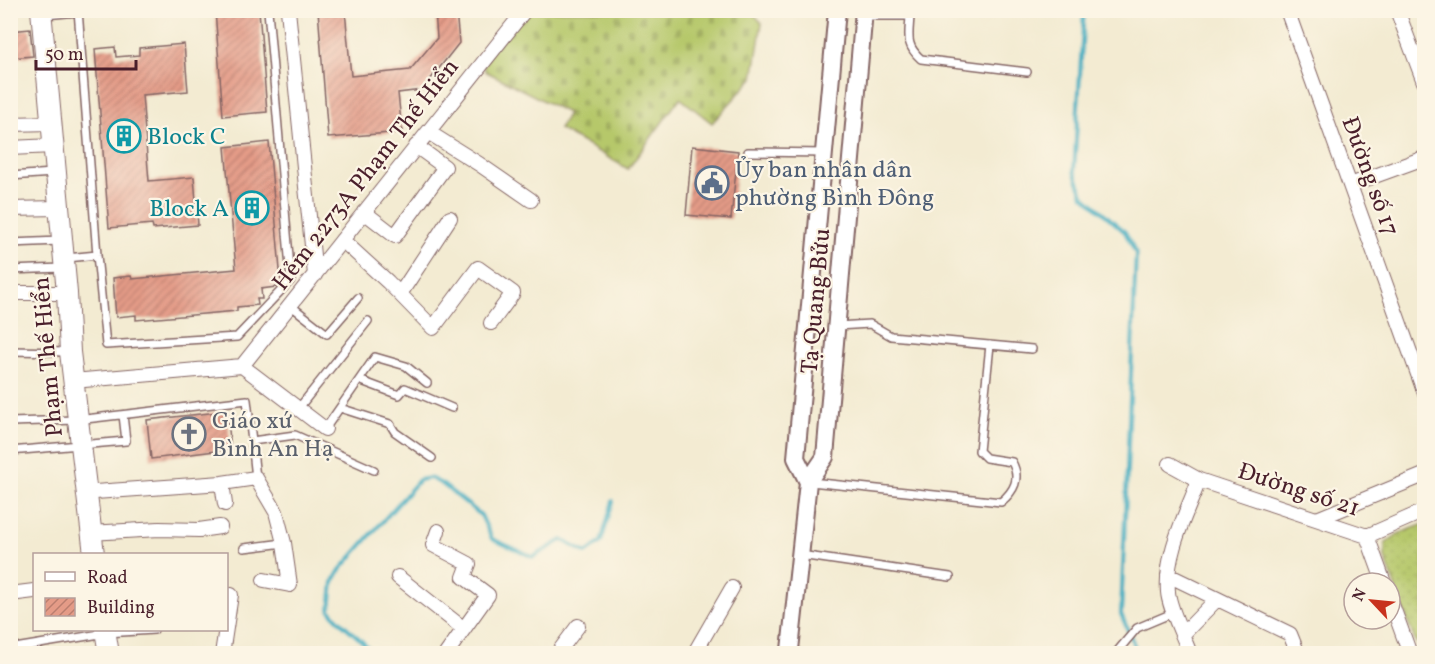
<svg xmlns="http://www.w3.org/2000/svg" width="1435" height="664" font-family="Vollkorn,serif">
<defs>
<pattern id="grass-dots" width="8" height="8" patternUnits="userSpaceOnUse" patternTransform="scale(1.5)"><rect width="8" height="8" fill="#b6c86b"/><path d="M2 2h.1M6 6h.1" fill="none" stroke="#9eab5d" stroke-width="1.8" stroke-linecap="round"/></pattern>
<pattern id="cemetery-stones" width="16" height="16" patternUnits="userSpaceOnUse" patternTransform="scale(1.5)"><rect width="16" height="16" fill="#b6c86b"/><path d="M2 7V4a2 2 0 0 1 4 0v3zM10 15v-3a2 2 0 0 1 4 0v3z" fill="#9eab5d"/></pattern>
<pattern id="building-hatch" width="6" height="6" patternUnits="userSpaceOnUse" patternTransform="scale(1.5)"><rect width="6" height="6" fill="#e49b87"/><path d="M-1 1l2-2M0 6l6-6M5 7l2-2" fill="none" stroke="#bb7e6f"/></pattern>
</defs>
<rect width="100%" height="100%" fill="#fcf5e5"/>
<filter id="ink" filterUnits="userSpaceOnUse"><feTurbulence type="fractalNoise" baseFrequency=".0167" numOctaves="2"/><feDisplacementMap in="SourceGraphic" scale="12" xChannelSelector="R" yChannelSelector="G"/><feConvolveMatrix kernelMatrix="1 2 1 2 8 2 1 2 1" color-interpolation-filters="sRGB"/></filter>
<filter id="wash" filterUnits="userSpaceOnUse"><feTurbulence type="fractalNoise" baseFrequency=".008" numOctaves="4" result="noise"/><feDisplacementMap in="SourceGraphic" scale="24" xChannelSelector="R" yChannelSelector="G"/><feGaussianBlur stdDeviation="1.35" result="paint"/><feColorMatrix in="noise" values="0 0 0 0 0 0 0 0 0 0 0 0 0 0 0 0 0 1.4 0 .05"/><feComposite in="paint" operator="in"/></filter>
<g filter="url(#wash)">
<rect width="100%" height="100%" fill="#f3ebd2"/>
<!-- grass -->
<path fill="url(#grass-dots)" stroke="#80744b" stroke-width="1.5" d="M1424,524v126l-9,-9 -30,-83v-14l13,-10z"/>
<!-- cemetery -->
<path fill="url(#cemetery-stones)" stroke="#80744b" stroke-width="1.5" d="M750,10l12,13 -9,55 -41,45 -32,-25 -52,71 -69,-40 9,-16 -83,-42 -4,-18 33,-42z"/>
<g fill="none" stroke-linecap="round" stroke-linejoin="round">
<!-- stream -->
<path stroke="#42adc1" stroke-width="4" d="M1084,10l-10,161 9,24 42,37 11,21 -15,361 17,40
M373,654c-12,-18 -31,-27 -43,-44l3,-28 7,-12 79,-90 11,-2 12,6 39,31 11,24 41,18 29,-17 24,13 15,-11 12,-41"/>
</g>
<g id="blocks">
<!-- building -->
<path fill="url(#building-hatch)" d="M215,10h44l8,102 -44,4z
M318,10h27l6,66 59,-6 27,-32 -2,-28h21l3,33 -37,47 -24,3 4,39 -74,6z
M30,29l3,27 -23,2v-27z
M184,44l4,47 -46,4 7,86 45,-4 4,48 -45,4 -1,-5 -43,4 -14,-179 20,-2 1,10 23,-2v-7z
M269,142l12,140 -5,5 -15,2 1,10h-5l1,6 -21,2v4l-101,9v-5l-20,2 -3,-39 18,-2 1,3 104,-10 -11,-122z
M692,146l46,5 -7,68 -45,-4z
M227,411l4,38 -80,10 -4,-39z"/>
</g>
</g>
<g filter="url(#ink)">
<use href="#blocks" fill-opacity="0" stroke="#856665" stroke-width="1.5"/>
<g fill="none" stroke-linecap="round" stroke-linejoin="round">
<defs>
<path id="service" d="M78,10l19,245 9,90 131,-8 54,-57 -23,-270
M45,15l33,-3
M864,16h46c-1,20 -5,29 11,43l106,13
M748,152l76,1
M10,176l43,-3
M10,243l50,-2
M67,258l30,-3
M10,270l52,-2
M290,305l37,29 31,-36
M837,326l33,-2 21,12 141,13
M10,351l57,1
M359,380l40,15 6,-7 47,20
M340,408l50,16 5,8 37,26
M298,409l70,-88
M10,422l67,-2 170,-20 5,41 43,-6 79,35
M325,429l50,-72 31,9 21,17
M252,441l4,37
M10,451l116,-10 -3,-26
M811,482l190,20c13,-11 20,-23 11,-40l-26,-4 -7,-7 11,-106
M244,548l40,-5
M800,555l150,22
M10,627l6,27
M15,648l91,-15 48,-3
M1115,654l22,-26 38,-16"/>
<path id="minor" d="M288,10l27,265
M1287,10l137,381
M1397,10l27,72
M10,124l42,-1
M428,132l51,32 52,36
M10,148l43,-2
M1350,185l74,-27
M10,209l49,-1
M364,212l31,24 50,-69 -29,-21
M342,240l46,42 45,46 45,-60 35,25 -22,30
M10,293h57
M400,294l50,-76
M242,366l283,-356
M73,381l169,-15 83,63
M1170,464l29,16 168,56
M222,483l3,21
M86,494l9,-2 127,-9 34,-5 20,34 8,31 6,42 -26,-5
M1317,519l107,-44
M438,531l-5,14 36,19 -5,13 24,18 -42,59
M90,533l69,-4 40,1 21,-3
M1367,536l57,-25
M1367,536l17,47
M1168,575l122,59 8,20
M398,577l66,52
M10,594l24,-3
M1390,599l20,55
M1183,634l34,-35
M222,654l9,-59h-5
M557,654l21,-28
M694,654l38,-66
M1190,654c-6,-17 -21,-46 -22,-62 -3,-39 18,-77 31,-112"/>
<path id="tertiary" d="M808,482l-12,-24 41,-448
M790,650l18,-168 17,-25 39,-447"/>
<path id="secondary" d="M41,10l26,283 3,59 24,202
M105,630l4,24"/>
</defs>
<!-- service casing -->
<use href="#service" stroke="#856665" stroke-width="10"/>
<!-- minor casing -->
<use href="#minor" stroke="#856665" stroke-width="16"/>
<!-- tertiary casing -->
<use href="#tertiary" stroke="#856665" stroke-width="20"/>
<!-- secondary casing -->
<use href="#secondary" stroke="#856665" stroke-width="22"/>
<!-- service -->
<use href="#service" stroke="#fff" stroke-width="7"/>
<!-- minor -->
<use href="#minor" stroke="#fff" stroke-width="14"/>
<!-- tertiary -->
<use href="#tertiary" stroke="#fff" stroke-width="16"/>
<!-- secondary -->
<use href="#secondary" stroke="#fff" stroke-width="20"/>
</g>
</g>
<!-- icons -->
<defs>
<symbol id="building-ring" viewBox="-11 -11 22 22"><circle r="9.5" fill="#fcf5e5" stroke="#0f9aa8" stroke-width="1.5"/><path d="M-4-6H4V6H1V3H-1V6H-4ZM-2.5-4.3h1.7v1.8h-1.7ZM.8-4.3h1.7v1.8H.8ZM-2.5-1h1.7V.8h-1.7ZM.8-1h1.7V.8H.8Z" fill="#0f9aa8"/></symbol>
<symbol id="civic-ring" viewBox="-11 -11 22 22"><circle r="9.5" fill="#fcf5e5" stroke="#5c6f8a" stroke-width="1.5"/><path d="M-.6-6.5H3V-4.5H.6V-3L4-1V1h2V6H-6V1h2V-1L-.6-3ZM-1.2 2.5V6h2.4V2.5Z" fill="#5c6f8a"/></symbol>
<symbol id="church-ring" viewBox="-11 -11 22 22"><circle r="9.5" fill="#fcf5e5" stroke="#6b7280" stroke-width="1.5"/><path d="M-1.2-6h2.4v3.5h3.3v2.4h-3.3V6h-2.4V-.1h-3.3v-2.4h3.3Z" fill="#6b7280"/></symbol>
</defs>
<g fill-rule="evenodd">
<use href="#building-ring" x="105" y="117" width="38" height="38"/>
<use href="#civic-ring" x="693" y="164" width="38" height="38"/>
<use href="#building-ring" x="233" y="189" width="38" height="38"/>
<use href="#church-ring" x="170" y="415" width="38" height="38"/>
</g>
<g text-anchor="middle" stroke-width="4.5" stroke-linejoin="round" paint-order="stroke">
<!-- culture labels -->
<g font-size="24" fill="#0d838f" stroke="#fcf5e5" text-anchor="start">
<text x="147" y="144">Block C</text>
<text x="229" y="216" text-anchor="end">Block A</text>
</g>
<!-- service labels -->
<g font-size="24" fill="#4e5e75" stroke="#fcf5e5" text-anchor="start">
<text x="735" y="177">Ủy ban nhân dân<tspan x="735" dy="28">phường Bình Đông</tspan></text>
</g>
<!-- street labels -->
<g font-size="24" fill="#4a1f2b" stroke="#fcf5e5">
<text transform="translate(365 174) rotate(-52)" y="8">Hẻm 2273A Phạm Thế Hiển</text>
<text transform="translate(1371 176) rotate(70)" y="8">Đường số 17</text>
<text transform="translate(815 301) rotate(-85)" y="8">Tạ Quang Bửu</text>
<text transform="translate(47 357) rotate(-95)" y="8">Phạm Thế Hiển</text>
<text transform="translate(1299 489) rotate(18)" y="8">Đường số 21</text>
</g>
<!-- worship labels -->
<g font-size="24" fill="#5b616d" stroke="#fcf5e5" text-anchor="start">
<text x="212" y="428">Giáo xứ<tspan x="212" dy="28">Bình An Hạ</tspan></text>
</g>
</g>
<!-- margin -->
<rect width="1435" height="664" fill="none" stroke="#fcf5e5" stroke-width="36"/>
<!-- legend -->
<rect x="33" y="553" width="195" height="78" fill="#fcf5e5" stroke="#b59f9b" stroke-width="1.5"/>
<rect x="45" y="572" width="30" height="9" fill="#ffffff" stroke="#b59f9b" stroke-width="1.5"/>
<text x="87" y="583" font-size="18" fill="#4a1f2b">Road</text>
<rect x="45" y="598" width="30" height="18" fill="url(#building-hatch)" stroke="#b59f9b" stroke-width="1.5"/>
<text x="87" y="613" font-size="18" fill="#4a1f2b">Building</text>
<!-- north arrow -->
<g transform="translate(1372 601) rotate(296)"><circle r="28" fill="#fcf5e5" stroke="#b59f9b" stroke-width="1.5"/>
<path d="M0-4.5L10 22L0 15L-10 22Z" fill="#c8321e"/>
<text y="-9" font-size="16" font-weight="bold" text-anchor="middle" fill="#4a1f2b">N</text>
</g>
<!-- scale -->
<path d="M36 60v9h100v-9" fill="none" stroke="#4a1f2b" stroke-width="3"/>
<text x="45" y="60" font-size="18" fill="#4a1f2b" stroke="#fcf5e5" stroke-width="4.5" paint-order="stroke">50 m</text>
</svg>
